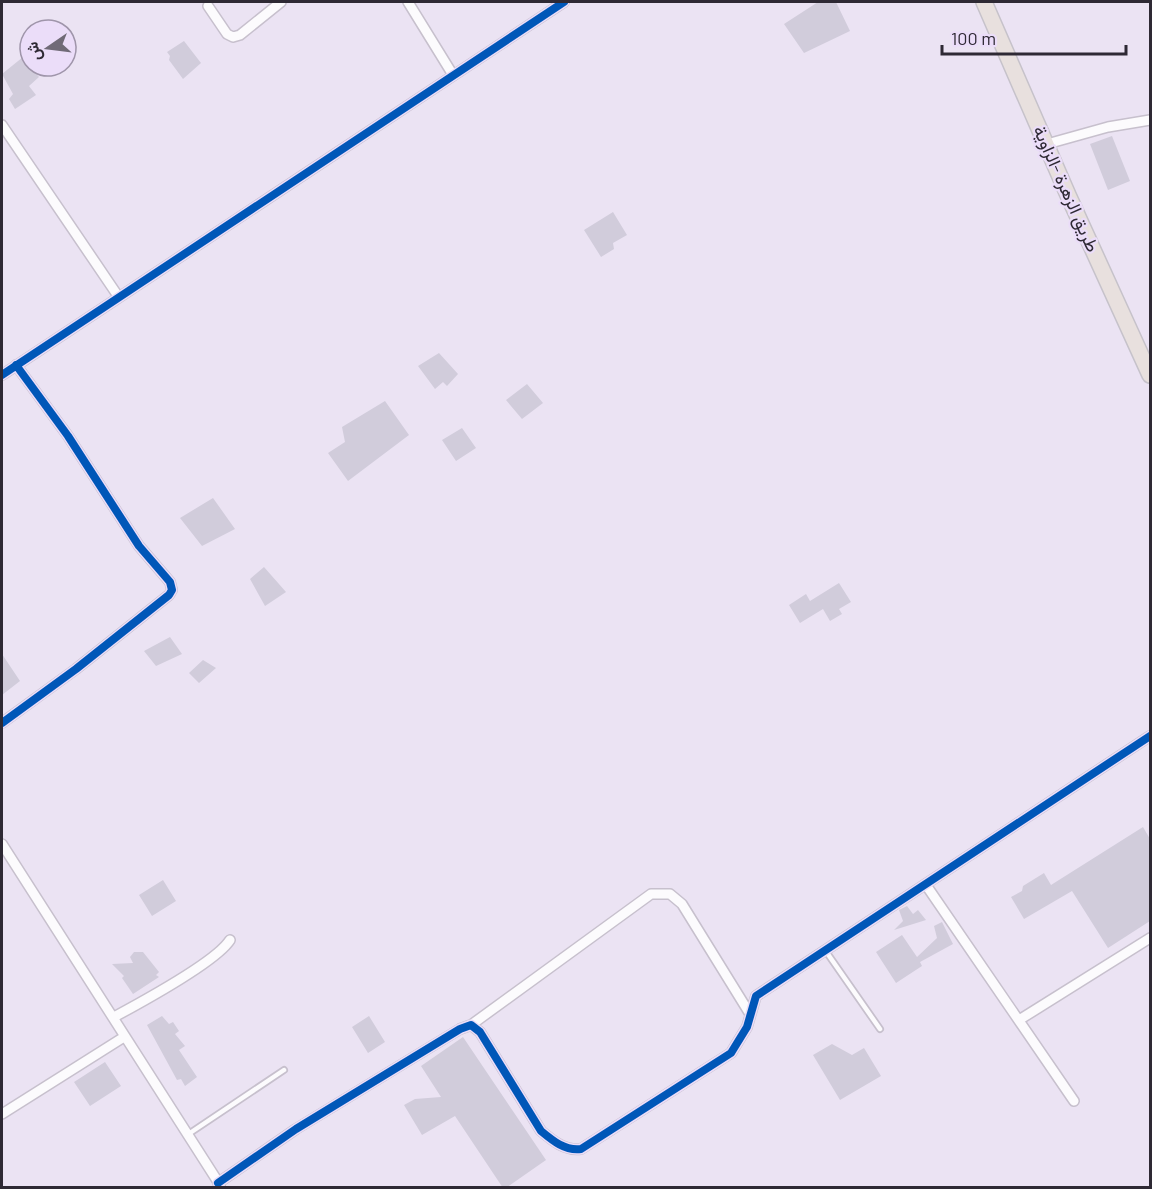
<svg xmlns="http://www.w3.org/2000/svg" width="1152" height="1189" font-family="Barlow,Vazirmatn,sans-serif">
<rect width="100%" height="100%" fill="#ebe3f3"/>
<!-- building -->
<path fill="#d1ccdb" d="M818,2h18l14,29 -46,22 -20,-29z
M184,41l17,22 -18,16 -14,-19 1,-4 -3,-4z
M23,57l16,20 -10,9 7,9 -21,14 -6,-10 4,-5 -11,-20z
M1112,136l18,45 -22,9 -18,-46z
M613,212l14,23 -14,8 1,6 -13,8 -17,-27z
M439,353l19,21 -11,12 -4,-4 -8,7 -17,-23z
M527,384l16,19 -21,16 -16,-19z
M385,401l24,34 -61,46 -20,-28 17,-11 -3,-15z
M462,428l14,20 -20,13 -14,-21z
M213,498l22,31 -33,17 -22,-28z
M264,567l22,25 -21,14 -15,-27z
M839,583l12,19 -12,7 3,5 -12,7 -7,-12 -23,14 -11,-18 17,-11 4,7z
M170,637l12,17 -26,12 -12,-15z
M2,654l18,27 -18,14z
M203,660l13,8 -17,15 -10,-10z
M1143,827l7,12v82l-42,27 -36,-57 -48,28 -13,-22 11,-6 1,-5 21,-13 7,12z
M163,880l13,21 -24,15 -13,-21z
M907,906l6,8 5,-4 8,10 -32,10 9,-9 -4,-11z
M942,922l11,22 -33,18 2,4 -26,17 -20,-31 26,-17 15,22 20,-19 -3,-12z
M134,952h9l16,20 -3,3 3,2 -26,17 -11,-16 2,-2 -12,-12 21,-1 -3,-6z
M162,1016l7,8 4,-2 6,9 -4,3 10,12 -6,4 18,27 -12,9 -4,-7 -4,1 -30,-55z
M369,1016l16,26 -17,11 -16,-26z
M463,1037l83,123 -40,28h-3l-48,-72 -33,19 -18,-30 11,-6 26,-2 -20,-31z
M832,1044l20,11 12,-7 17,28 -41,24 -27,-45z
M105,1062l16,24 -31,20 -16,-24z"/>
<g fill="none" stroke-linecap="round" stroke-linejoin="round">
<defs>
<path id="lane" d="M825,950l55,79
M187,1135l97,-65"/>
<path id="street" d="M408,2l45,73
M208,6l19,28 6,3 7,-2 41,-33
M2,125l116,171
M1047,144l61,-17 42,-7
M2,375l562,-373
M2,723l74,-54 93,-74 3,-5 -2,-8 -31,-36 -71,-110 -52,-71
M2,844l218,341
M926,885l148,216
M114,1017c26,-14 102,-55 116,-77
M1019,1020l131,-82
M471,1025l180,-131h19l12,10 68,110
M2,1114l122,-77
M218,1183l78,-54 164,-100 11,-4 9,7 61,99c12,10 24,20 40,18l150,-96 16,-26 9,-31 394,-260"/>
<path id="primary" d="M984,2l84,193 82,180"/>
</defs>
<!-- lane casing -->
<use href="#lane" stroke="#c7c0cd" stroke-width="8"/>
<!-- street casing -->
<use href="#street" stroke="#c7c0cd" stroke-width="12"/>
<!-- primary casing -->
<use href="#primary" stroke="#c6c2ca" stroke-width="18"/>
<!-- lane -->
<use href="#lane" stroke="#fcfbfd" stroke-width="4.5"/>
<!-- street -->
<use href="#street" stroke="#fcfbfd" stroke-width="9"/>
<!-- primary -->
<use href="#primary" stroke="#e8e0de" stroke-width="15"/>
<defs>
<path id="cycleway" d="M2,375l562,-373
M2,723l74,-54 93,-74 3,-5 -2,-8 -31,-36 -71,-110 -52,-71
M218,1183l78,-54 164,-100 11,-4 9,7 61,99c12,10 24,20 40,18l150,-96 16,-26 9,-31 394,-260"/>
</defs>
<!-- cycleway casing -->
<use href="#cycleway" stroke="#ebddf9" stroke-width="11"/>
<!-- cycleway -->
<use href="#cycleway" stroke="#0057b8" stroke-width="8"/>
</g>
<g text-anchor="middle" stroke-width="4.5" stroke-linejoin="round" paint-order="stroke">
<!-- street labels -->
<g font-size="18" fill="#2e2934" stroke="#ebddf9">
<text transform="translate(1066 189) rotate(66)" y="6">طريق الزهرة -الزاوية</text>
</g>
</g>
<!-- border -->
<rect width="1152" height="1189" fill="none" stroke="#2e2934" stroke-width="6"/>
<!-- north arrow -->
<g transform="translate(48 48) rotate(256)"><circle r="28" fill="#ebddf9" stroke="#9f95aa" stroke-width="1.5"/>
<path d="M0-4.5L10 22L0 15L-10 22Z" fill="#706a77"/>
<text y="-9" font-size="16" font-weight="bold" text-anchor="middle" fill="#2e2934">ش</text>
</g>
<!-- scale -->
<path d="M942 45v9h184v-9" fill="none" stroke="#2e2934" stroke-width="3"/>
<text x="951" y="45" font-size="18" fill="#2e2934" stroke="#ebddf9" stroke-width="4.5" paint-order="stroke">100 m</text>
</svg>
